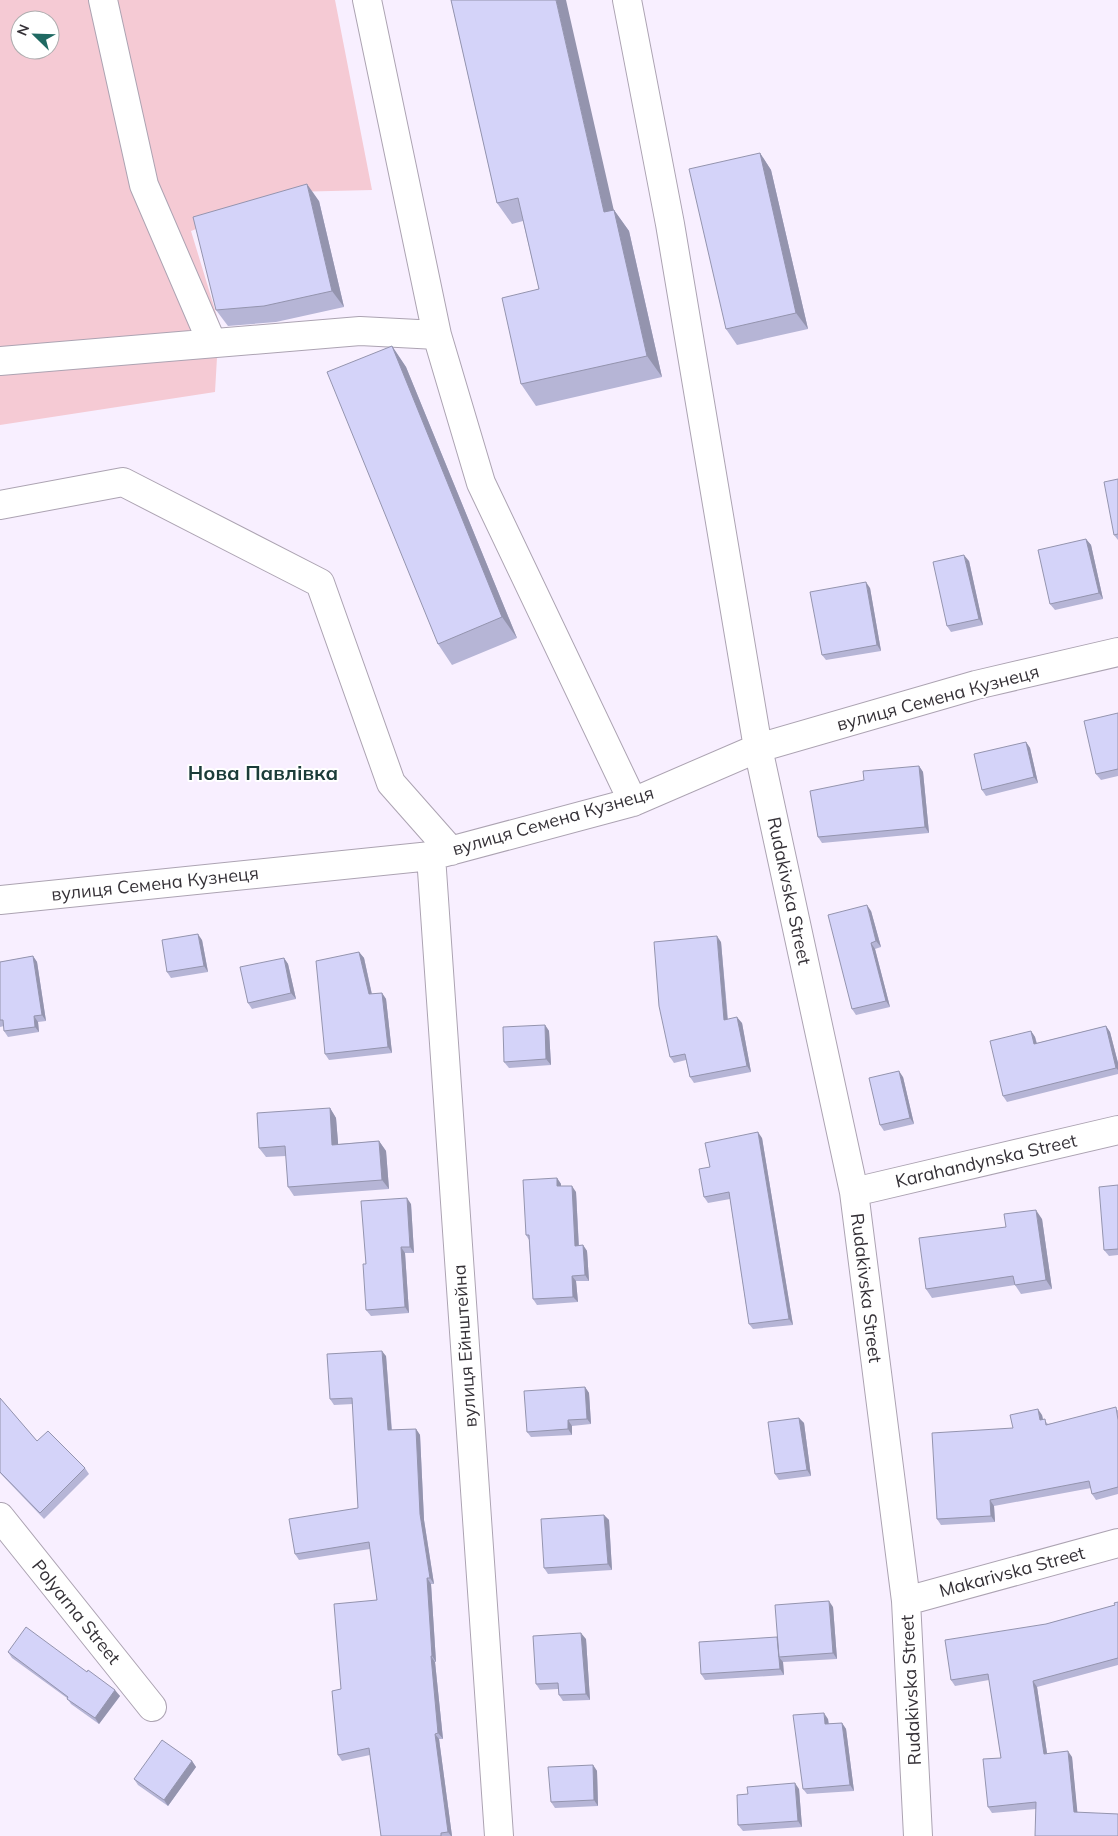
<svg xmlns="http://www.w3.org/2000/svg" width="1118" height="1836" font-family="Mulish,sans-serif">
<rect width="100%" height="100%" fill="#f8efff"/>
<!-- green -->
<path fill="#f5cad4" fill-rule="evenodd" d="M0,0h335l37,190 -82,2 -99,39 28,92 -4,69 -215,33zM20,20h30v30h-30z"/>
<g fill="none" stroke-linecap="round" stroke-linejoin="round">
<defs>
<path id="minor" d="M103,0l41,185 68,158
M367,0l70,335 44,148 152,319
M627,0l43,224 88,524 96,444 52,409 12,235
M0,361l360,-30 77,4
M0,505l123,-23 197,101 71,200 60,68
M431,856l68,980
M0,900l431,-44 202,-54 125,-54 218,-63 142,-33
M854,1192l264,-62
M0,1517l152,190
M906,1601l212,-58"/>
</defs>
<!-- minor casing -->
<use href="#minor" stroke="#aca3b2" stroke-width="30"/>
<!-- minor -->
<use href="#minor" stroke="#fff" stroke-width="28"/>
</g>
<!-- wall -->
<path fill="#b6b5d6" d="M451,0l163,210 15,21 33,146 -126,29 -15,-22 18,-95 -16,-68 -11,3 -15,-21z
M760,153l11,17 37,159 -71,16 -11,-16z
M319,201l25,106 -68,15 -48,4 -12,-16z
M392,346l14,21 111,271 -65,27 -14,-21z
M1118,479v61l-4,-5z
M1086,539l5,6 12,54 -48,11 -5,-6z
M969,561l14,64 -32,7 -4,-6z
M870,588l11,63 -55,9 -4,-5z
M1118,713v63l-17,4 -5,-6z
M1026,742l4,6 8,35 -52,13 -4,-6z
M919,766l4,6 6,61 -107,10 -4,-6 46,-57z
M871,911l10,36 -6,2 15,58 -34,8 -4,-6z
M202,940l6,32 -37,6 -4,-6z
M721,942l7,77 14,4 9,49 -57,11 -4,-6 -4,-17 -12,3 -4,-6z
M359,952l5,6 8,36 10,-1 4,6 6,54 -63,7 -4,-6z
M33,956l4,6 9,59 -8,1 1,10 -31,5 -4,-6v-5l-4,1v-65z
M284,958l4,6 8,35 -44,10 -4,-6z
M545,1025l4,6 2,34 -42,3 -5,-6z
M1106,1026l4,6 8,31v11l-111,28 -4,-6 28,-65 4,6 2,6z
M903,1077l11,47 -30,7 -4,-6z
M330,1108l6,10 2,26 41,-3 7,10 3,38 -95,7 -6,-9 -2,-31 -20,1 -7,-9z
M762,1138l31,187 -40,4 -4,-5 -19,-125 -22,4 -4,-6 6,-30z
M557,1178l4,6v2l15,6 3,54 4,-1 4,6 2,30h-13l2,21 -41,3 -4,-6 -4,-59 -3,-5z
M1118,1185v70l-9,1 -5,-6z
M411,1204l3,49h-9l4,60 -38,3 -5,-6v-46z
M1042,1219l10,70 -31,5 -6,-9 -83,13 -6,-9 80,-62z
M386,1356l6,74 24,-1 4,6 4,85 10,64h-3l5,78h-1l8,77h-4l13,97h-71l-11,-81 -28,6 -4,-6 3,-66 36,-89 -7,-51 -71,11 -4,-6 63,-46 -5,-104 -19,1 -4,-6z
M585,1387l4,6 2,31 -19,2v9l-41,2 -4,-5z
M0,1398l37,43 48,27 4,6 -45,45 -44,-46z
M1118,1410v84l-22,6 -4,-6 -1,-6 -97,18 1,16 -54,3 -4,-6 76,-91 29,-13 1,4 5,5z
M799,1418l5,5 7,53 -32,4 -4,-6z
M604,1515l5,5 3,50 -64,4 -4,-6z
M1118,1602v63l-81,22 10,66 25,4 5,56 41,23 -82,-27 -44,4 -4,-6 13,-49 -12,-78 -34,6 -4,-6 95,-56 69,-19z
M833,1607l4,52 -54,3 1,13 -79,5 -4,-6 77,-37z
M586,1639l4,61 -27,1 -4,-6 -1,-6 -18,1 -4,-6z
M8,1652l79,20 33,24 -21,28 -28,-20 -4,-6 -55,-40z
M828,1719l1,5 13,-1 4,6 8,62 -47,3 -4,-5z
M192,1761l4,6 -28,39 -30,-21 -4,-6z
M593,1765l4,6 1,35 -43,2 -4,-6z
M799,1789l3,38 -59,4 -5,-6z"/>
<!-- shaded-wall -->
<path fill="#9494ae" d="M556,0h10l53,233 -15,-21z
M760,153l11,17 37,159 -12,-16z
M307,184l12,17 25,106 -12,-16z
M614,210l15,21 33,146 -15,-21z
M392,346l14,21 111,271 -15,-21z
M1086,539l5,6 12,54 -4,-6z
M964,555l5,6 14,64 -4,-6z
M866,582l4,6 11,63 -4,-6z
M1026,742l4,6 8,35 -4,-6z
M919,766l4,6 6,61 -4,-6z
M867,905l4,6 10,36 -5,-6z
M198,934l4,6 6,32 -4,-6z
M717,936l4,6 7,84 -4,-6z
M871,943l4,6 15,58 -4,-6z
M359,952l5,6 9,42 -4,-6z
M33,956l4,6 9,59 -4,-6z
M284,958l4,6 8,35 -5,-6z
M382,993l4,6 6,54 -4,-6z
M34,1016l4,6 1,10 -4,-5z
M737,1017l5,6 9,49 -4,-6z
M545,1025l4,6 2,34 -5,-6z
M1106,1026l4,6 8,31v7l-2,-2z
M1031,1031l4,6 3,13 -4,-6z
M899,1071l4,6 11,47 -4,-6z
M330,1108l6,10 3,36 -7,-9z
M758,1132l4,6 31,187 -4,-6z
M379,1141l7,10 3,38 -7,-9z
M557,1178l4,6v8l-4,-6z
M572,1186l4,6 3,60 -4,-6z
M407,1198l4,6 3,49 -4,-6z
M1036,1210l6,9 10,70 -6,-9z
M583,1245l4,6 2,30 -4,-6z
M401,1247l4,6 4,60 -4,-6z
M572,1276l4,5 2,21 -5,-5z
M382,1351l4,5 6,80 -4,-6z
M585,1387l4,6 2,31 -4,-5z
M1038,1409l4,6 2,11 -4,-6z
M799,1418l5,5 7,53 -4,-6z
M568,1420l4,6v9l-4,-6z
M416,1429l4,6 4,85 10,64 -4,-6 -10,-64z
M990,1500l4,6 1,16 -4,-6z
M604,1515l5,5 3,50 -4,-6z
M427,1578l4,6 5,78 -4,-6z
M829,1601l4,6 4,52 -4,-6z
M581,1633l5,6 4,61 -4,-6z
M777,1637l2,20 4,5 1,13 -4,-6z
M431,1656l4,6 8,77 -5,-6z
M1033,1681l4,6 11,73 -4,-6z
M115,1690l5,6 -21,28 -4,-6z
M824,1713l4,6 1,11 -4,-6z
M842,1723l4,6 8,62 -4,-6z
M435,1734l4,5 13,97h-1l-3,-4z
M1068,1751l4,6 6,61 -4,-6z
M192,1761l4,6 -28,39 -4,-6z
M593,1765l4,6 1,35 -4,-6z
M795,1783l4,6 3,38 -4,-6z"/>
<!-- building -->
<path fill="#d4d3f9" stroke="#9494ae" d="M451,0h105l48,212 10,-2 33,146 -126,28 -19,-86 37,-9 -21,-91 -21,5z
M760,153l36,160 -70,16 -37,-160z
M307,184l25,107 -68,15 -48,4 -23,-93z
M392,346l110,271 -64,27 -111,-272z
M1118,479v55l-4,1 -10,-53z
M1086,539l13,54 -49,11 -12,-54z
M964,555l15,64 -32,7 -14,-64z
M866,582l11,63 -55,10 -12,-63z
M1118,713v56l-22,5 -12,-53z
M1026,742l8,35 -52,13 -8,-36z
M919,766l6,61 -107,10 -8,-46 54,-11 -1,-9z
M867,905l9,36 -5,2 15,58 -34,8 -24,-94z
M198,934l6,32 -37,6 -5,-32z
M717,936l7,84 13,-3 10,49 -57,11 -5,-23 -15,3 -11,-51 -5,-64z
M359,952l10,42 13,-1 6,54 -63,7 -9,-93z
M33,956l9,59 -8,1 1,11 -31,4 -1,-11h-3v-58z
M284,958l7,35 -43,10 -8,-36z
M545,1025l1,34 -42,3 -1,-35z
M1106,1026l10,42 -113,28 -13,-55 41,-10 3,13z
M899,1071l11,47 -30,7 -11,-47z
M330,1108l2,37 47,-4 3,39 -94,7 -3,-41 -26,2 -2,-35z
M758,1132l31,187 -40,5 -20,-132 -25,5 -5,-28 11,-2 -5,-24z
M557,1178v8h15l3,60 8,-1 2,30 -13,1 1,21 -40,2 -4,-64h-3l-3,-55z
M1118,1185v64l-14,1 -5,-63z
M407,1198l3,49h-9l4,60 -39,3 -3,-46h3l-5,-63z
M1036,1210l10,70 -31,5 -2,-9 -87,13 -7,-51 87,-11 -2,-13z
M382,1351l6,79 28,-1 4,85 10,64h-3l5,78h-1l7,77 -3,1 13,98 -7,1v3h-60l-12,-88 -31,7 -6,-64 9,-2 -7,-85 43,-4 -8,-58 -74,12 -6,-35 69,-11 -6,-110 -22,1 -3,-45z
M585,1387l2,32 -19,1v9l-41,3 -3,-41z
M0,1398l37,43 11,-10 37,37 -45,45 -40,-41z
M1116,1407l2,13v67l-26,7 -3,-13 -99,19 1,16 -54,3 -5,-86 81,-5 -3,-13 28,-6 2,11 5,-1 1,6z
M799,1418l8,52 -32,4 -7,-52z
M604,1515l4,49 -64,4 -3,-49z
M829,1601l4,52 -54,4 -4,-52z
M1118,1602v56l-85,23 11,73 24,-3 6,61 44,2v22h-83l1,-34 -48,5 -5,-48 18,-1 -13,-84 -37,6 -6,-40 101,-16 69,-19 -1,-2z
M26,1627l61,45 1,-2 27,20 -20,28 -28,-19 1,-2 -60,-45z
M581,1633l5,61 -27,1 -1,-12 -22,1 -3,-48z
M777,1637l3,32 -79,5 -2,-32z
M824,1713l1,11 17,-1 8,62 -47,4 -10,-74z
M162,1740l30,21 -28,39 -30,-21z
M593,1765l1,35 -43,2 -3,-35z
M795,1783l3,38 -60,4 -1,-30 11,-1 -1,-7z"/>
<g text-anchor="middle" stroke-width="4" stroke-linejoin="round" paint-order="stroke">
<!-- street labels -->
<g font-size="18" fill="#353137" stroke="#fff">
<text transform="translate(938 698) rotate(-15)" y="6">вулиця Семена Кузнеця</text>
<text transform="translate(553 821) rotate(-16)" y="6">вулиця Семена Кузнеця</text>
<text transform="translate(155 884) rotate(-6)" y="6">вулиця Семена Кузнеця</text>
<text transform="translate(789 891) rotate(78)" y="6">Rudakivska Street</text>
<text transform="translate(986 1161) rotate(-13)" y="6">Karahandynska Street</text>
<text transform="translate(866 1288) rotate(83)" y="6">Rudakivska Street</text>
<text transform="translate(465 1346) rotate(-94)" y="6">вулиця Ейнштейна</text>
<text transform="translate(1012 1572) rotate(-15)" y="6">Makarivska Street</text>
<text transform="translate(76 1612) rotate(51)" y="6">Polyarna Street</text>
<text transform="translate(911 1690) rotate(-93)" y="6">Rudakivska Street</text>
</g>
<!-- quarter labels -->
<g font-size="20" font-weight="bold" fill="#1b3c39" stroke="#fff">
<text x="263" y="780">Нова Павлівка</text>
</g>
</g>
<!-- north arrow -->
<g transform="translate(35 35) rotate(293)"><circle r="24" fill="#ffffff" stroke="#aeadaf"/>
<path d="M0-4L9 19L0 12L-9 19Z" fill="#1f6962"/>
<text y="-8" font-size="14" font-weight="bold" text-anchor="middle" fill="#353137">N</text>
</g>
</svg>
